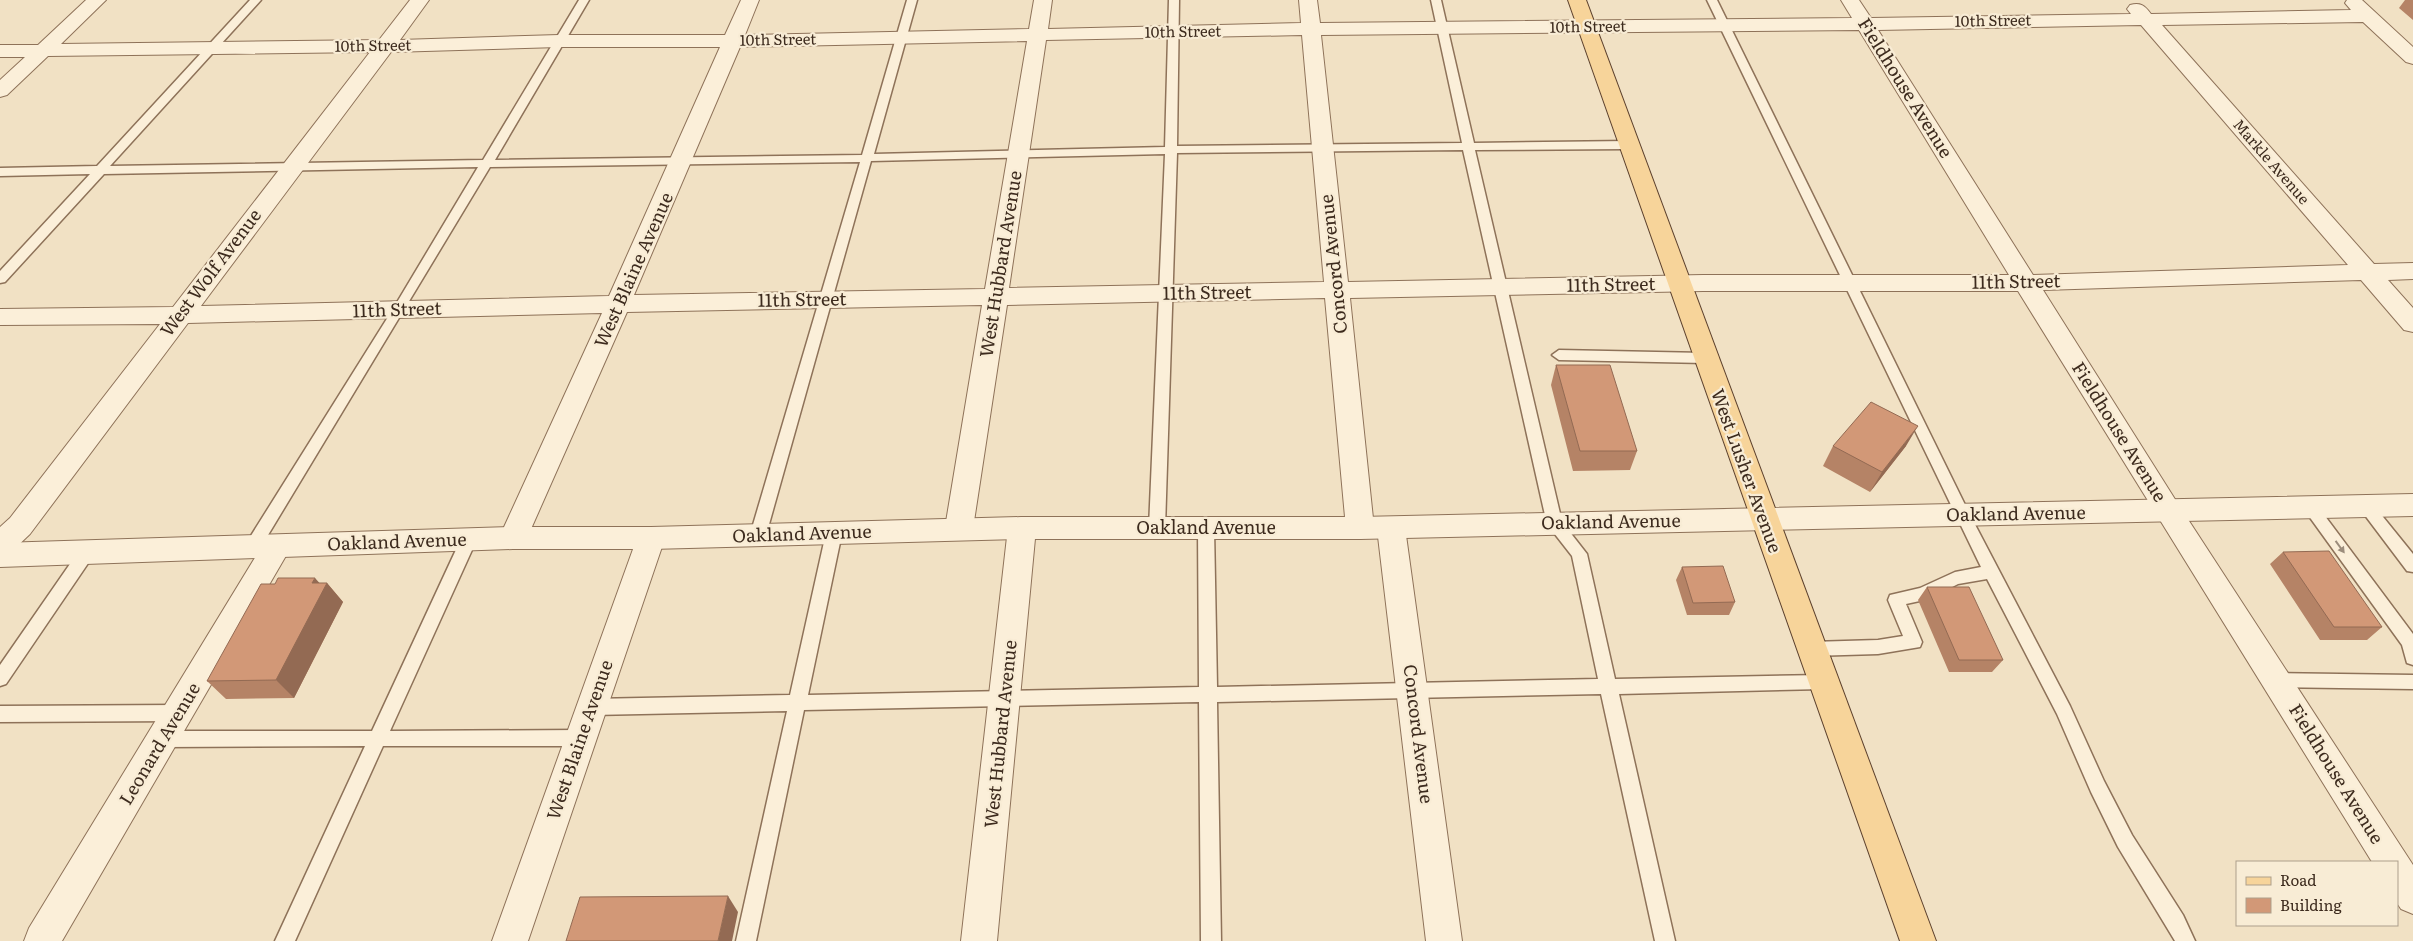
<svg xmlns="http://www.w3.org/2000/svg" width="2413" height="941" font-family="Literata,serif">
<rect width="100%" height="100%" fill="#f1e1c4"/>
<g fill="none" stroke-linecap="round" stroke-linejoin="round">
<defs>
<path id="service" d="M250,0h11l-151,166 373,-6 96,-160h10l-94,160 367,-5 45,-155h10l-43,154 291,-7 4,-147h10l-2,146 285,-3 -31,-143h10l33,143 154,-2 6,4 -6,4 -153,1 87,372 25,32 28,125 208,-4 6,2 3,5 -3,5 -6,2 -204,5 56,247h-20l-54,-247 -384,8 4,239h-20l-2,-239 -395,8 -48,231h-20l51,-230 -195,4 -6,-3 -3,-5 3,-5 6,-3 198,-4 36,-162 2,-4 6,-2 6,2 2,4 -34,162 391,-8 -1,-159 2,-4 6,-2 6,2 2,4 3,159 381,-8 -26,-123 -25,-32 -84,-374 -286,3 -12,375 -2,4 -6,2 -6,-2 -2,-4 16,-374 -294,7 -105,374 -2,4 -6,2 -6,-2 -2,-4 110,-373 -370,5 -231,383 -6,2 -6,-2 -2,-4 2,-4 146,-233 85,-142 -374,7 -99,108 -5,1v-12l90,-97 -90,2v-8l97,-2z
M1707,0h10l253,515 100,191 34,75 28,54 51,80 12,26h-20l-57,-94 -27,-55 -34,-78 -70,-135 -29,5 -29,15 -23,5 16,38 -2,5 -42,7 -67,2 -6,-2 -2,-5 2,-5 6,-2 67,-2 25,-4 -15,-36 2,-5 30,-7 35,-16 26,-5z
M1559,350l146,3 7,5 -7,5 -146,-3 -7,-5z
M2366,500l5,2 42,52v18l-6,-1 -46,-61 -3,-4 3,-4z
M2311,502l5,2 97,130v31l-6,-2 -5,-18 -96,-133 -3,-4 3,-4z
M469,533l6,2 2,4 -87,192 191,-1 6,2 3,6 -3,6 -6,2h-198l-88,195h-20l90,-195 -202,1 -6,-2 -3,-6 3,-6 6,-2h209l89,-192 2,-4z
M87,546l6,2 2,4 -2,4 -87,128 -6,2v-21l81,-117z
M2276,673l137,2v14l-137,-2 -6,-2 -3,-5 3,-5z
M179,705l6,3 3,5 -3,5 -6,3 -179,1v-16z"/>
<path id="minor" d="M86,0h20l-45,44 318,-4 31,-40h19l-29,40 159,-5h166l16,-35h18l-14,35 284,-6 5,-29h18l-4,29 253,-6 -2,-23h18l3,23 532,-5 -11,-18h18l12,18 260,-4 -4,-5 3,-4c11,-3 15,1 21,9l200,-4 -6,-7 2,-3h15l51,47v17l-7,-2 -43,-40 -201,3 212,239 39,-1v16l-25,1 25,28v24l-9,-2 -43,-50 -318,10 135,214 235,361v49l-12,-5 -4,-6v-41h-25l-354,-571h-315l-353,7 24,230 -4,8 -10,3 -10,-3 -4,-8 -21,-230 -318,7 -34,223 -4,8 -10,3 -10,-3 -4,-8 37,-223 -355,7 -100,226 -4,8 -10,3 -10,-3 -4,-8 103,-225 -414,10 -158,211 -20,19 -10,3v-29l10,-9 150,-194 -160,1v-16l173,-2 197,-255 -322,4 -41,39 -7,2v-17l25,-23h-25v-12h38zM2141,25l207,240 -315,10 -155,-245zM1859,30l150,245h-306l-355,7 -27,-247zM1302,35l22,247 -315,6 37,-248zM1027,41l-42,248 -351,6 106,-248zM559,47h161l-111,249 -408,10 190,-254z
M1022,517l10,3 4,8 -39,413h-36l47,-413 4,-8z
M1391,517l10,3 4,8 57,413h-36l-49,-413 4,-8z
M651,527l10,3 4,8 -137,403h-36l145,-403 4,-8z
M277,535l10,3 4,8 -4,8 -225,387h-38l5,-13 238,-390z"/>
<path id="tertiary" d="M2413,494v22l-1053,23h-338l-371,10h-138l-513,18v-24l513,-16h138l371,-10h338z"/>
<path id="primary" d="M1568,0h18l350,941h-36z"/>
</defs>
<!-- service casing -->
<use href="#service" stroke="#8e7259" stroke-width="3"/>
<!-- minor casing -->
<use href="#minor" stroke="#8e7259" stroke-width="2"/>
<!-- tertiary casing -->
<use href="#tertiary" stroke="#8e7259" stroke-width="2"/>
<!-- primary casing -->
<use href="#primary" stroke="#5c402d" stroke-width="2"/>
<!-- service -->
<use href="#service" fill="#fbefd9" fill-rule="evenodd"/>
<!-- minor -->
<use href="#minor" fill="#fbefd9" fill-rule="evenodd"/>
<!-- tertiary -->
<use href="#tertiary" fill="#fbefd9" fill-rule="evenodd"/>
<!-- primary -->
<use href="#primary" fill="#f7d49a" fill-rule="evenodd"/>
</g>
<!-- wall -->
<path fill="#b58366" d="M2405,0h8v20l-14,-12z
M1556,365l81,86 -7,19 -57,1 -22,-86z
M1833,446h73l-36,46 -47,-26z
M2283,552l99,75 -15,13h-47l-50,-76z
M1682,567l53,35 -6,13h-42l-11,-35z
M320,583h7l16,19 -49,96 -68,1 -19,-18z
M1927,587l76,73 -11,12h-43l-31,-72z"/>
<!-- shaded-wall -->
<path fill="#936a53" d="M1918,426l-12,20 -36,46 12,-20z
M315,578l9,10 3,-5 16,19 -49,96 -18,-18 36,-97z
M728,896l10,16 -6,29h-14z"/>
<!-- building -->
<path fill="#d29877" stroke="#936a53" d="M1556,365h54l27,86h-57z
M1871,402l47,24 -36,46 -49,-26z
M2329,551l53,76h-48l-51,-75z
M1723,566l12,36 -42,1 -11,-36z
M278,578h37l-3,5h15l-51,97 -69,1 54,-97h14z
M1927,587h42l34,73h-44z
M728,896l-10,45h-152l14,-44z"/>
<!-- one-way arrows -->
<defs><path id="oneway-solid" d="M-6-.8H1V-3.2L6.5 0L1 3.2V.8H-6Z" transform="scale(1.25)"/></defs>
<use fill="#9c8d7c" href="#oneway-solid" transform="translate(2340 547) rotate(54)"/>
<g text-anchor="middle" stroke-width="4.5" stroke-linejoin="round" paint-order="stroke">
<!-- far-street labels -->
<g font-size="15" fill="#3d2b1e" stroke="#f8ecd5">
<text transform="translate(1993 21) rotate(-1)" y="5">10th Street</text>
<text transform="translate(1588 27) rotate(-1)" y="5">10th Street</text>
<text transform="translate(1183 32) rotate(-1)" y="5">10th Street</text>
<text transform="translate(778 40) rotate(-1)" y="5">10th Street</text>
<text transform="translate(373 46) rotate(-1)" y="5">10th Street</text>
<text transform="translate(2271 162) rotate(49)" y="5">Markle Avenue</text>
</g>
<!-- street labels -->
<g font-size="18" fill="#3d2b1e" stroke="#f8ecd5">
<text transform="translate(1905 88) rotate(58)" y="6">Fieldhouse Avenue</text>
<text transform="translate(1001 264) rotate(-81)" y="6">West Hubbard Avenue</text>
<text transform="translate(1334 264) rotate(-96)" y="6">Concord Avenue</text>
<text transform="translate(634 270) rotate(-66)" y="6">West Blaine Avenue</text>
<text transform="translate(211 273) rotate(-53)" y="6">West Wolf Avenue</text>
<text transform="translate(2016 282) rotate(-1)" y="6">11th Street</text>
<text transform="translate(1611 285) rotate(-1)" y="6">11th Street</text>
<text transform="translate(1207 293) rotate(-1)" y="6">11th Street</text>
<text transform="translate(802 300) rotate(-1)" y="6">11th Street</text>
<text transform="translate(397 310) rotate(-2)" y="6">11th Street</text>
<text transform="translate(2119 432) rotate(58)" y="6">Fieldhouse Avenue</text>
<text transform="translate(1746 471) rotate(70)" y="6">West Lusher Avenue</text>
<text transform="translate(2016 514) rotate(-1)" y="6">Oakland Avenue</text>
<text transform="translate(1611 522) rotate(-1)" y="6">Oakland Avenue</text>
<text x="1206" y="534">Oakland Avenue</text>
<text transform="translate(802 534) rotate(-2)" y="6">Oakland Avenue</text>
<text transform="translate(397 542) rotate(-2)" y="6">Oakland Avenue</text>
<text transform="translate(1001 734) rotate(-84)" y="6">West Hubbard Avenue</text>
<text transform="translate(1418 734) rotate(83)" y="6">Concord Avenue</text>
<text transform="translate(580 740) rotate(-71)" y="6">West Blaine Avenue</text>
<text transform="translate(160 744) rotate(-59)" y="6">Leonard Avenue</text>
<text transform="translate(2336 774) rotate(58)" y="6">Fieldhouse Avenue</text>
</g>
</g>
<!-- legend -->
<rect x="2236" y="861" width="162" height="65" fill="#f8ecd5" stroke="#ad9f8c"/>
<rect x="2246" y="877" width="25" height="8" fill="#f7d49a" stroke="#ad9f8c"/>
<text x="2280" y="886" font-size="15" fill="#3d2b1e">Road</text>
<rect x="2246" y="898" width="25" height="15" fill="#d29877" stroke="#ad9f8c"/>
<text x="2280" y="911" font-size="15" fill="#3d2b1e">Building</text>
</svg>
